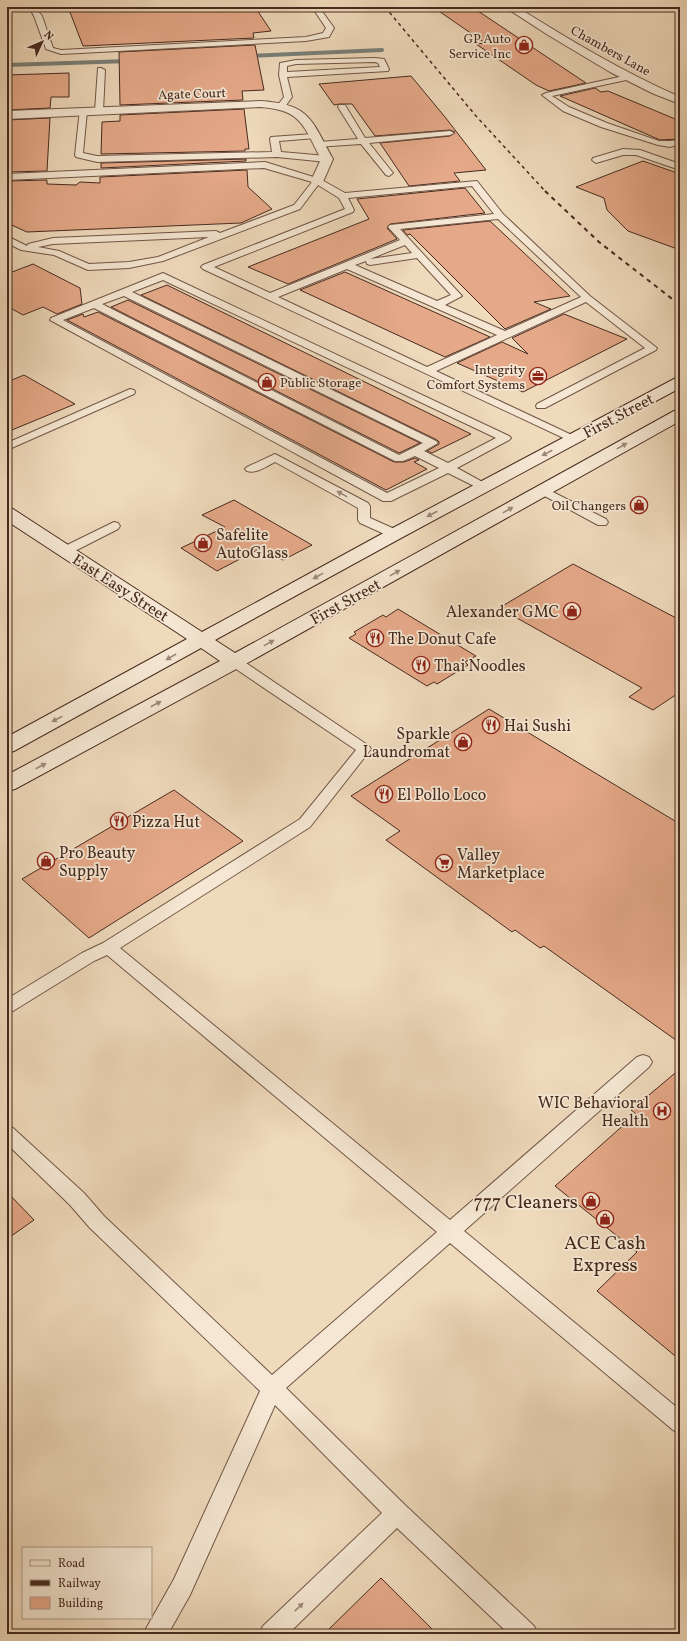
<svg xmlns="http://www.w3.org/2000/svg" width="687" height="1641" font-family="Vollkorn,serif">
<rect width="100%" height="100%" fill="#efdabc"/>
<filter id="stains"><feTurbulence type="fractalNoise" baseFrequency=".005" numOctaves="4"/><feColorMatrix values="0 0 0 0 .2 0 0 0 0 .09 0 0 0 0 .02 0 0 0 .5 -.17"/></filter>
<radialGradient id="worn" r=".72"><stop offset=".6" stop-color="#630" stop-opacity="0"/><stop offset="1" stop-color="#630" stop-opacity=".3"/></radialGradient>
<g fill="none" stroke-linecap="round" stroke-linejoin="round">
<!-- stream -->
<path stroke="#798079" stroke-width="4" d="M247,56l135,-6
M7,65l122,-4"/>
</g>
<!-- building -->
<path fill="#e5a989" stroke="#472a1f" d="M68,7h187l16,24 -18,2 1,5 -171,8z
M433,7h39l114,76 -37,8 -13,-6 -60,-41 9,-1z
M255,45l9,45 -22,1 1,9 -123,5 -1,-53z
M69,73v24h-18l-1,11 -43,2v-35z
M411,76l34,41 41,53 -32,3 6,8 -51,5 -29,-43 70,-7 5,-4 -5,-2 -75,6 -23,-32h-13l-5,1 -15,-21z
M595,88l6,4 7,-1 72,30v18l-20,1 -100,-44z
M244,109l5,40h-4v2l-144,3 1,-32 18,-1v-6z
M50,118l-3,53 -40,1v-52z
M246,159v2l-145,7v-5z
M643,161l37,13v76l-52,-19 -21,-21 -3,-12 -28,-11z
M247,170l1,17 24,22 -31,14 -214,9 -20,-9v-42l40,-1v4l29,1 4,-3 20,1v-6z
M465,188l20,25 -95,11 -3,4 10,11 -109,45 -40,-17 121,-48 -12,-20z
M490,221l80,75 -36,6 17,7 -46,20 -95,-95 -3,1 -4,-5z
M33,264l47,24 2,16 -25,10 -14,-7 -20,8 -16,-9v-32z
M345,272l145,65 -45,20 -145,-67z
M167,285l304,149 -39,19 -5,-2 12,-7v-2l-2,-2 -296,-145z
M128,300l292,143 -21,10 -288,-146z
M98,312l296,150h10l11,-4 4,2 -5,2 13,7 -41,21 -319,-170 16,-6 1,3z
M564,314l63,25 -104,53 -66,-29 45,-21 26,12 -16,-16z
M24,375l51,29 -68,28v-50z
M234,500l78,45 -29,15 -22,-12 -44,23 -36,-23 44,-21 -23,-12z
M573,564l107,56v72l-27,18 -24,-13 13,-9 -143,-80z
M398,609l78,47 -11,6 3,3 -31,19 -3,-2 -7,4 -78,-48 7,-4 -2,-2 29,-17 3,2z
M489,709l191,115v219l-136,-97 -4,2 -25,-18 -3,2 -126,-92 14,-9 -49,-35z
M174,790l69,51 -154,97 -67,-59z
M680,1069v291l-83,-69 40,-39 -82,-66 81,-72 -5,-4z
M7,1192l27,28 -27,19z
M381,1578l56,56h-113z"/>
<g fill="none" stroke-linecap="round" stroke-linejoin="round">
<defs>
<path id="lane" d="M29,7h6l7,9 11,32 8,2 245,-13 17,-4 3,-5 -14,-21h7l15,21 -5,9 -23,4 -245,13 -15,-5 -12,-33z
M375,58l9,1 5,10 -1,2 -101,6 5,20 -8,11h-6l-1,-2 7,-9 -5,-22 1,-12 16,-3zM375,62l3,1 2,4 -93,5v-6l9,-2z
M98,68h3l4,2 -2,41 -4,2 -4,-2z
M628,75h3v4l-79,17 17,11 38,16 52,18h11l10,-1v4l-10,3 -12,-2 -57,-18 -38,-16 -21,-16 4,-2z
M339,105h6l20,33 85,-7 4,2 -4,2 -81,8 24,30 -4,3 -3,-1 -25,-31 -45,3 -1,-2 4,-3 39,-3 -20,-32z
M80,109h6l1,2 -4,42 14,3 175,-4 -2,-13 1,-2 42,-3 4,2 -1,2 -37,3 2,11 46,4 4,3 -4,3 -50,-5 -180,5 -21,-5 -1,-2z
M623,149l17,1 40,14v6l-44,-15h-13l-27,8 -4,-3 1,-2z
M265,162l55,17 25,14 132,-12 26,33 87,82 67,52 -1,2 -111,58h-8l-1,-2 1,-2 108,-56 -59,-46 -150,69 140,66 2,2 -6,3 -369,-173 -2,-2 2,-2 142,-56 -6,-11 -21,-13 -18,24 -137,52 -34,7 -41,2 -34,-15 -33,-5 -14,-7v-7l20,10 1,-2 25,-6 163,-7 4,2 74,-28 18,-23 -48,-14 -257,12v-6zM472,186l22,28 -104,11 -2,2 12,13 -130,53 -56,-26 139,-55 1,-2 -6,-12zM498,219l83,78 -76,34 -60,-26 17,-9 -62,-67zM209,237l-51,20 -29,5 -40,2 -30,-13 -21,-4 15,-3zM405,245l7,8 -42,6zM417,258l34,37 -14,6 -82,-36 11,-4 1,3 3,1zM347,269l150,66 -70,32 -149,-70z
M163,273l346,163 2,2 -2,2 -52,28 31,17 2,2 -2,2h-8l-32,-16 -57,28h-8l-333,-181 1,-2zM163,280l333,158 -48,25 -24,-12 14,-8 -2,-2 -304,-149zM124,296l299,147 -24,12 -297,-151zM94,308l301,153h8l12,-5 24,12 -52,25 -324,-173z
M130,389l4,1 1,2 -1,2 -127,56v-7z
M275,454l93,49 2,3v12l29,13 2,3 -2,3h-8l-31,-14 -2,-3v-12l-83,-46c-8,4 -19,12 -28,9l-2,-2 2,-2z
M543,487l63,32 2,3 -2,3h-8l-59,-32 -2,-2 2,-2z
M114,522l4,1 2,3 -2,3 -49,25h-8l-2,-3 2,-3z
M235,658l5,1 129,87 2,3 -61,78 -190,121 330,272 187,-163 6,-2 6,2 3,5 -3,5 -185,164 216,179v23l-7,-3 -223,-187 -164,145 119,117 129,121 4,8h-29l-112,-106 -109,106h-29l4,-8 119,-113 -107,-108 -85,190 -22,39h-25l31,-55 86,-188 -170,-163 -20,-23 -63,-61v-18l6,2 71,65 20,23 168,159 165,-143 -330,-277 -13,6 -81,50 -6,2v-14l75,-46 21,-10 197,-124 56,-69 -126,-85 -2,-3 2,-3z"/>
<path id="street" d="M505,7h12c53,33 106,65 163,90v7l-26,-10 -44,-22 -62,-37z
M260,101c50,3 51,18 73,58l-11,25h-10l-1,-3 10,-22c-18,-34 -19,-49 -61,-52l-253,12v-8z"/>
<path id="secondary" d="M680,377v11l-279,150 -186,102 20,13 439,-242 6,-2v12l-438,245 -227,123 -8,2v-16l213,-114 -19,-13 -187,103 -7,2v-16l180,-98 -180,-118v-13l6,1 189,123 187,-102 285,-151z"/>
</defs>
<!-- lane casing -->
<use href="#lane" stroke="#715646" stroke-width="2"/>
<!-- street casing -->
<use href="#street" stroke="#715646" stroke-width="2"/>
<!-- secondary casing -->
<use href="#secondary" stroke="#472a1f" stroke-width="2"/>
<!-- lane -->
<use href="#lane" fill="#f5e7d3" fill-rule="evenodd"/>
<!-- street -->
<use href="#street" fill="#f5e7d3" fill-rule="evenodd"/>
<!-- secondary -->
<use href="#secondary" fill="#f5e7d3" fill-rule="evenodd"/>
<!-- rail-far1 -->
<path stroke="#472a1f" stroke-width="1.5" stroke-dasharray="3.5 3.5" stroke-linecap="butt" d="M385,7l91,109 70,76"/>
<!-- rail -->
<path stroke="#472a1f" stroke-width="2" stroke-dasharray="4.5 4.5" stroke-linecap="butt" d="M545,191l54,51 81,63"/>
</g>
<!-- one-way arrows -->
<defs><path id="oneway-solid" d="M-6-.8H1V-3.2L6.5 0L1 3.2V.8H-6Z"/></defs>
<g fill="#9e8879">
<use href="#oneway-solid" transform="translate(622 446) rotate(-29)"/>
<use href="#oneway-solid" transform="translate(547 453) rotate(152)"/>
<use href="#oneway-solid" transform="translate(342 494) rotate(-151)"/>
<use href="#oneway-solid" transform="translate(508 510) rotate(-29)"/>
<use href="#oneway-solid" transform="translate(432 514) rotate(152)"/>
<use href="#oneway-solid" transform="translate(395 573) rotate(-29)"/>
<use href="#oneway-solid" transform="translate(318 576) rotate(151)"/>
<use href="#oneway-solid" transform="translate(269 643) rotate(-29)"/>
<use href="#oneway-solid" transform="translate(171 657) rotate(150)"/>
<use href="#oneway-solid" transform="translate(156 704) rotate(-28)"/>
<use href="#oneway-solid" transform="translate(57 719) rotate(152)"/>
<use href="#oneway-solid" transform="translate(41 766) rotate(-28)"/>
<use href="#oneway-solid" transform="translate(299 1607) rotate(-44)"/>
</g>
<!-- icons -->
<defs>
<symbol id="shop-ring" viewBox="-11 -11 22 22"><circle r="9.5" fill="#f5e7d3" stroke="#8f2418" stroke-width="1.5"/><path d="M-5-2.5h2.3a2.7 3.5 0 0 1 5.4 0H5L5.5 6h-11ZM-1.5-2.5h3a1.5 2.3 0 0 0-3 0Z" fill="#8f2418"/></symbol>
<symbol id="office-ring" viewBox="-11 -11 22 22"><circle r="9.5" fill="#f5e7d3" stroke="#8f2418" stroke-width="1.5"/><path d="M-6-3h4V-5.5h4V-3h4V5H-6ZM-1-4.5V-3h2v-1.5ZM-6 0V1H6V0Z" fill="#8f2418"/></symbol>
<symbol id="restaurant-ring" viewBox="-11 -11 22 22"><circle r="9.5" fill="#f5e7d3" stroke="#8f2418" stroke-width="1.5"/><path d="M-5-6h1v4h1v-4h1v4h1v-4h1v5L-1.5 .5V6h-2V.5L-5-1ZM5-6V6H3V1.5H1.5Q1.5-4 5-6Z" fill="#8f2418"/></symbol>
<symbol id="supermarket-ring" viewBox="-11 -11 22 22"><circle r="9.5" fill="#f5e7d3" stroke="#8f2418" stroke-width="1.5"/><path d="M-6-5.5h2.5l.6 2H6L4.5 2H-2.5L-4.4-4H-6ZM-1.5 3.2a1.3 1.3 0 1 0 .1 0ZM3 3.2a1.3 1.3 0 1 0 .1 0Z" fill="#8f2418"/></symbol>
<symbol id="hospital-ring" viewBox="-11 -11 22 22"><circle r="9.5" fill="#f5e7d3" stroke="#8f2418" stroke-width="1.5"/><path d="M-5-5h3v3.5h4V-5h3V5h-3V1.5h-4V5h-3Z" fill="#8f2418"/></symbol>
</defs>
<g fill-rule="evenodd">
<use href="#shop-ring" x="514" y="35" width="20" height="20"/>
<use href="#office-ring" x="528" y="366" width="20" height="20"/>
<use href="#shop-ring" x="257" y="372" width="20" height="20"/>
<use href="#shop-ring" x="629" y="495" width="20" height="20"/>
<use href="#shop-ring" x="193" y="533" width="20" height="20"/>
<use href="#shop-ring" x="562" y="601" width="20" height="20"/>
<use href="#restaurant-ring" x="365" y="628" width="20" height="20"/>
<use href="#restaurant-ring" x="411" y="655" width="20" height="20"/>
<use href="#restaurant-ring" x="481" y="715" width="20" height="20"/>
<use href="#shop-ring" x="453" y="732" width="20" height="20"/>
<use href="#restaurant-ring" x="374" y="784" width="20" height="20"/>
<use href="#restaurant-ring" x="109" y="811" width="20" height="20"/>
<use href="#shop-ring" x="36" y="851" width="20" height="20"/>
<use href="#supermarket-ring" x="434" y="853" width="20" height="20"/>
<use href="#hospital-ring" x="652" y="1101" width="20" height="20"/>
<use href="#shop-ring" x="581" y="1191" width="20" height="20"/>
<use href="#shop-ring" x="595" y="1209" width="20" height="20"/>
</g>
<g text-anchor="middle" stroke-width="3.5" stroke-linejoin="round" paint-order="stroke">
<!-- far-poi labels -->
<g font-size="13" fill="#472a1f" stroke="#f5e7d3" text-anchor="end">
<text x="511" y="43">GP Auto<tspan x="511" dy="15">Service Inc</tspan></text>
<text x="525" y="374">Integrity<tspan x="525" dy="15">Comfort Systems</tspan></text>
<text x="280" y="387" text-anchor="start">Public Storage</text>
<text x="626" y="510">Oil Changers</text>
</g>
<!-- far-street labels -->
<g font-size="13" fill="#472a1f" stroke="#f5e7d3">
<text transform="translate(611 50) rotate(29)" y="5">Chambers Lane</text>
<text transform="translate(192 93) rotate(-2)" y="5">Agate Court</text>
</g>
<!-- street labels -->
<g font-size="16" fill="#472a1f" stroke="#f5e7d3">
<text transform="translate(618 415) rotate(-28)" y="6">First Street</text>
<text transform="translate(121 587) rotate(33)" y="6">East Easy Street</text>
<text transform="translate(345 601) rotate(-29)" y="6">First Street</text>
</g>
<!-- poi labels -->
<g font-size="16" fill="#472a1f" stroke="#f5e7d3" text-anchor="start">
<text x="216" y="540">Safelite<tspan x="216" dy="18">AutoGlass</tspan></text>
<text x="559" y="617" text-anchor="end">Alexander GMC</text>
<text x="388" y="644">The Donut Cafe</text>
<text x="434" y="671">Thai Noodles</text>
<text x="504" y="731">Hai Sushi</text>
<text x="450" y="739" text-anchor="end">Sparkle<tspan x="450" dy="18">Laundromat</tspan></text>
<text x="397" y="800">El Pollo Loco</text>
<text x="132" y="827">Pizza Hut</text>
<text x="59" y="858">Pro Beauty<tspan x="59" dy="18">Supply</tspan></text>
<text x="457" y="860">Valley<tspan x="457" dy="18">Marketplace</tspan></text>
<text x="649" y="1108" text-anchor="end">WIC Behavioral<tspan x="649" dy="18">Health</tspan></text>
</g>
<!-- near-poi labels -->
<g font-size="19" fill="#472a1f" stroke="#f5e7d3" text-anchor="end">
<text x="578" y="1208">777 Cleaners</text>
<text x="605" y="1249" text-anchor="middle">ACE Cash<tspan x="605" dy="22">Express</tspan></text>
</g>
</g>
<!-- margin -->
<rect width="687" height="1641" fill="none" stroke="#efdabc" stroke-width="24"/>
<rect x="8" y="8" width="671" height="1625" fill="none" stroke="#472a1f" stroke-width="2"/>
<rect x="12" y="12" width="663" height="1617" fill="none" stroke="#472a1f"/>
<!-- legend -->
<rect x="22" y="1547" width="130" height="72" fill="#f5e7d3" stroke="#af9b8b"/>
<rect x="30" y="1560" width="20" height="6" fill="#f5e7d3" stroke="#af9b8b"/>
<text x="58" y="1567" font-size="12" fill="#472a1f">Road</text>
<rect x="30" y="1580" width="20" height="6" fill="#472a1f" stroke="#af9b8b"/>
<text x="58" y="1587" font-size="12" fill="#472a1f">Railway</text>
<rect x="30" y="1597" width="20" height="12" fill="#e5a989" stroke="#af9b8b"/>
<text x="58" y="1607" font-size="12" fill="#472a1f">Building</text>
<!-- north arrow -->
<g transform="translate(42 42) rotate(46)" stroke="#f5e7d3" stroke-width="3" paint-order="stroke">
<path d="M0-3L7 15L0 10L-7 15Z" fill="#472a1f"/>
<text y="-6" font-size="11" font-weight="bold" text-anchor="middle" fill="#472a1f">N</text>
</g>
<rect width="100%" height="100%" filter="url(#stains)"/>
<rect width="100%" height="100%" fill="url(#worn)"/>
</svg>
